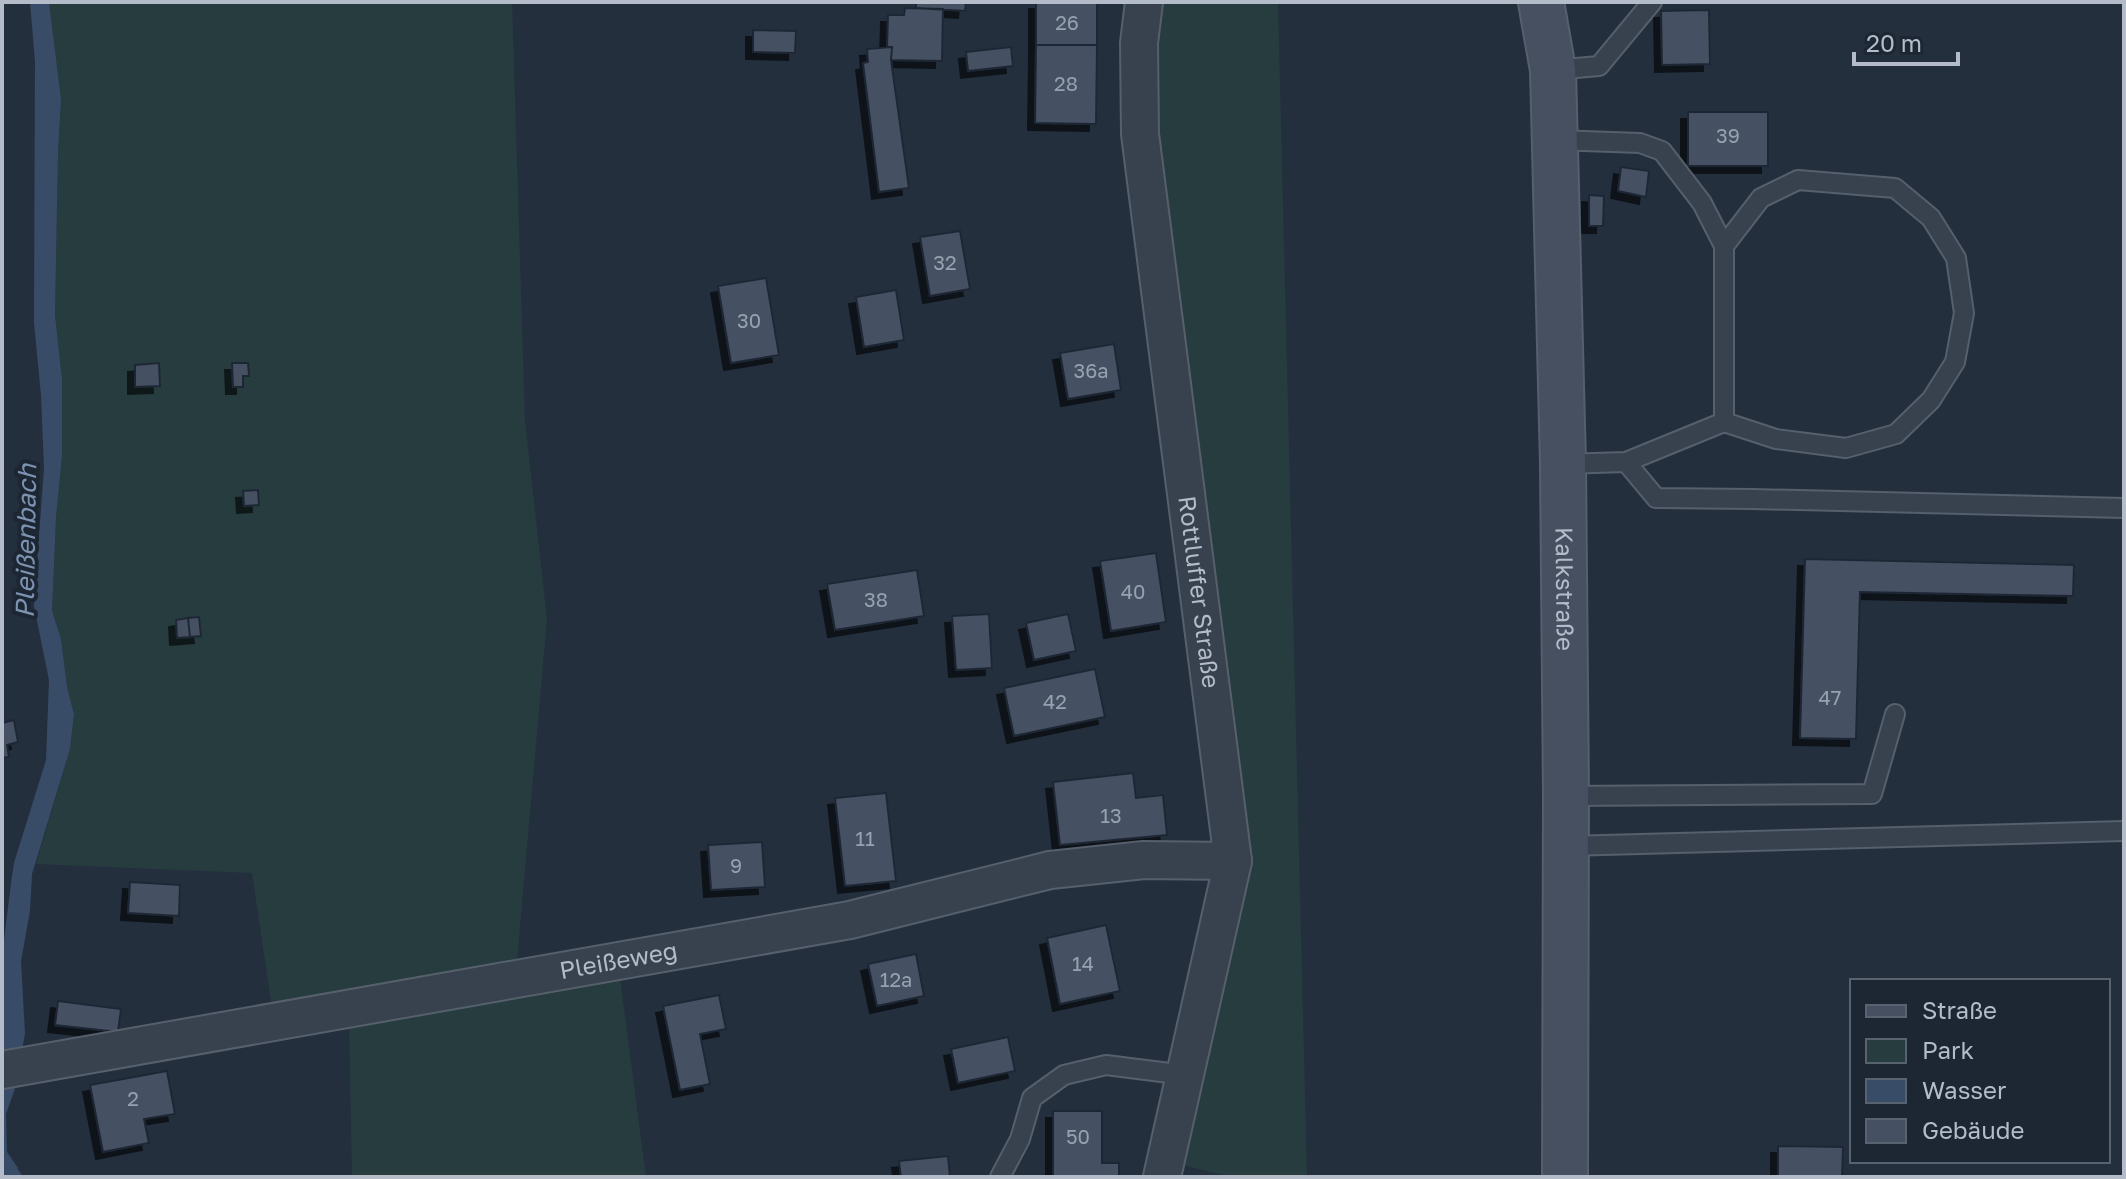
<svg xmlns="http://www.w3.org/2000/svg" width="2126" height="1179" font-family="'Golos Text',sans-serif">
<defs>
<filter id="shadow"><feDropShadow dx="-7" dy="7" stdDeviation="0" flood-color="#0009"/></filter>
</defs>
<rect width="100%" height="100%" fill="#242f3e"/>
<!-- green -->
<path fill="#263c3f" d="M49,2h463l13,419 22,198 -31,353 -243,43 -21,-142 -216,-9 34,-115 4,-35 -7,-27 -6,-48 -9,-27 4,-94 6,-62v-77l-7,-64 3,-161 3,-55z
M1163,2h115l29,1175h-76l-57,-14 71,-299 -86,-733 -2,-88z
M620,978l26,199h-294l-3,-153z"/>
<!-- water -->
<path fill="#394c67" d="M30,2h19l12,97 -3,55 -3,161 7,64v77l-6,62 -4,93 9,28 6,48 7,27 -4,35 -38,125 -2,37 -9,50 4,73 -5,25 -18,3v-105l9,-74 3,-20 32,-103 3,-80 -15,-74 10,-138 -3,-73 -7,-72 1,-262z
M17,1083l-11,31 1,38 11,16 -9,8 -7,-2v-90z"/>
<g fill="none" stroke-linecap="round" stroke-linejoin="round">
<!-- stream -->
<path stroke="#394c67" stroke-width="10" d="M2,1156l15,21"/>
</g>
<!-- building -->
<path fill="#455162" stroke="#1f2835" stroke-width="2" filter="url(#shadow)" d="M916,2h50l-1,9 -49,-3z
M1036,2h61v43h-61z
M905,8l38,1 -1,52 -51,-1 1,-13h-5l1,-32h16z
M1709,10l1,54 -48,1 -1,-54z
M753,30l43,1 -1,22 -42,-1z
M1036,45h61l-1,79 -61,-1z
M892,47l-1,13 18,128 -30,4 -16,-129 5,-1 -1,-13z
M1011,47l2,19 -45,5 -2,-19z
M1688,112h80v54h-80z
M1621,167l28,4 -3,26 -28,-6z
M1589,195l15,1 -1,30h-14z
M960,231l10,58 -40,7 -10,-59z
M766,278l13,77 -48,8 -13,-77z
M896,290l8,50 -40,7 -8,-50z
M1114,344l7,46 -53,9 -8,-46z
M159,363l1,23 -25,1v-22z
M232,363h16l1,13h-6v11h-10z
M258,490l1,15 -15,1 -1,-15z
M1156,553l10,69 -55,9 -11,-70z
M1805,559l269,6 -1,31 -213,-4 -4,147 -56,-1z
M917,570l7,46 -89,14 -8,-46z
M989,614l3,54 -36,2 -4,-54z
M1068,614l8,37 -42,9 -8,-37z
M199,617l2,19 -11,1 -2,-19z
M188,618l2,19 -13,1 -1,-18z
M1095,669l10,48 -91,19 -10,-48z
M14,720l4,22 -11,3 2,12 -7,1v-35z
M1133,773l3,25 27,-3 4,40 -107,10 -7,-63z
M886,793l10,88 -51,5 -10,-88z
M762,842l3,45 -54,3 -3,-45z
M130,882l50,3 -1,31 -51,-3z
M1106,925l14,66 -60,13 -13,-66z
M916,954l8,42 -47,10 -9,-42z
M719,995l7,34 -26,5 10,50 -30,6 -17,-84z
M58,1001l63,8 -3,23 -63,-7z
M1008,1037l7,34 -57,12 -7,-34z
M167,1071l8,43 -31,5 5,24 -46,9 -13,-67z
M1053,1111h49v52h17v14h-66z
M1778,1146l65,1 -1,30h-64z
M948,1156l2,21h-49l-2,-16z"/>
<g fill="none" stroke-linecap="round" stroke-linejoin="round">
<defs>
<path id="service" d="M1553,70l46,-4 53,-64
M1555,140l85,3 22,8 40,52 22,43
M1626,462l30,36 97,1 371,9
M1563,464l63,-2 98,-40 52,17 70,9 50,-14 35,-34 24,-38 9,-49 -8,-55 -25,-40 -36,-30 -97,-8 -37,18 -37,48v176
M1566,796l306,-2 23,-80
M1566,846l558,-15
M1000,1177l20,-38 12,-41 32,-23 42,-10 79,10"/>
<g id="minor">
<path id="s1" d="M1144,2l-5,41 1,91 93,727 -71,316"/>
<path id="s2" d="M2,1070l848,-150 200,-50 94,-10 89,1"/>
</g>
<g id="secondary">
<path id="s3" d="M1541,2l12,68 10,394 3,332 -1,381"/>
</g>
</defs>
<!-- service casing -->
<use href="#service" stroke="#565f6c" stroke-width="22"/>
<!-- minor casing -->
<use href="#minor" stroke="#565f6c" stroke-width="40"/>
<!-- secondary casing -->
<use href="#secondary" stroke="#565f6c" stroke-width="48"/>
<!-- service -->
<use href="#service" stroke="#38414e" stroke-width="18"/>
<!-- minor -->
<use href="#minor" stroke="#38414e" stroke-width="36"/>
<!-- secondary -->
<use href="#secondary" stroke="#465061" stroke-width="44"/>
</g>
<g text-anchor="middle" stroke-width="8" stroke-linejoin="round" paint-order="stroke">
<!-- number labels -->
<g font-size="20" fill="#98a1af">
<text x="1067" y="30">26</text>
<text x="1066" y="91">28</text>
<text x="1728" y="143">39</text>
<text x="945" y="270">32</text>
<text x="749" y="328">30</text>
<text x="1091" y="378">36a</text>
<text x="1133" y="599">40</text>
<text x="876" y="607">38</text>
<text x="1830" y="705">47</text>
<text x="1055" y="709">42</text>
<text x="1111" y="823">13</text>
<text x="865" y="846">11</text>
<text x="736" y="873">9</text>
<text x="1083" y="971">14</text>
<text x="896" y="987">12a</text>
<text x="133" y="1106">2</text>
<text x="1078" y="1144">50</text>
</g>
<!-- street labels -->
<g font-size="24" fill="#b4bcc9" stroke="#1d2633">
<text dy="8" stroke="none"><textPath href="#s3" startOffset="588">Kalkstraße</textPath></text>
<text dy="8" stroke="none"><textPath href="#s1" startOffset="594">Rottluffer Straße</textPath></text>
<text dy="8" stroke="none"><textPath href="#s2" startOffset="626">Pleißeweg</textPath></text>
</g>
<!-- water labels -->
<g font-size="26" font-style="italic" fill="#7c92b1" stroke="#1d2633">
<text transform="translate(26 541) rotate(-89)" y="9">Pleißenbach</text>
</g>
</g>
<!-- border -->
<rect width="2126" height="1179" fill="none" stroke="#b4bcc9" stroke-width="8"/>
<!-- legend -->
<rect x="1850" y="979" width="260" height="184" fill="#1d2633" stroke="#59626f" stroke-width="2"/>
<rect x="1866" y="1005" width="40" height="12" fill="#465061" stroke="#59626f" stroke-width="2"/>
<text x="1922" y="1019" font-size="24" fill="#b4bcc9">Straße</text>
<rect x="1866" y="1039" width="40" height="24" fill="#263c3f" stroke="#59626f" stroke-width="2"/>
<text x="1922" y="1059" font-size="24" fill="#b4bcc9">Park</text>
<rect x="1866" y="1079" width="40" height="24" fill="#394c67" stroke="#59626f" stroke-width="2"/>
<text x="1922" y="1099" font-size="24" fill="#b4bcc9">Wasser</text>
<rect x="1866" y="1119" width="40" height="24" fill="#455162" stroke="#59626f" stroke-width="2"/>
<text x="1922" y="1139" font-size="24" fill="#b4bcc9">Gebäude</text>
<!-- scale -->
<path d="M1854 52v12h104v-12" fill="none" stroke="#b4bcc9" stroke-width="4"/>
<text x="1866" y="52" font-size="24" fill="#b4bcc9" stroke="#1d2633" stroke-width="6" paint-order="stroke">20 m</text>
</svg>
